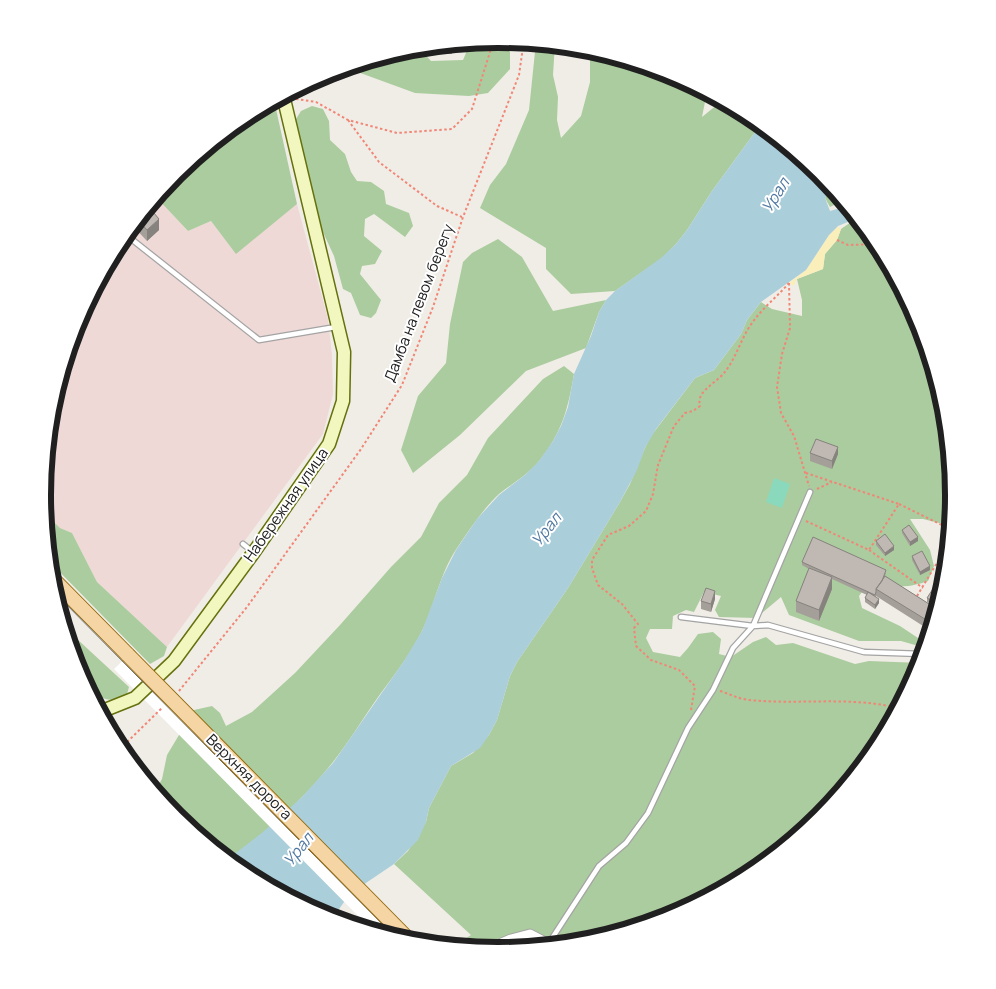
<svg xmlns="http://www.w3.org/2000/svg" width="996" height="989" font-family="Manrope,sans-serif">
<rect width="100%" height="100%" fill="#f0ede7"/>
<!-- commercial -->
<path fill="#efd9d7" d="M156,197l32,34 23,-10 25,32 61,-49 31,115 4,36 1,39 -10,40 -156,213 -70,-65 -25,-49 -12,-5 -16,-16 -2,-18 9,-89 26,-85 42,-79z"/>
<!-- forest -->
<path fill="#abcc9e" d="M498,39l12,1v29l-22,24 -19,3 -54,-3 -71,-26 65,-20h9l13,14 32,-1 3,-7 -4,-11z
M536,42l19,2 -2,31 5,22 -1,23 4,18 20,-22 9,-34v-33l83,25 34,18 -5,25 16,-13 2,-5 31,17 10,8 -49,67 -25,39 -11,14 -14,14 -47,33 -44,3 -25,-25v-21l-66,-40 10,-23 16,-21 23,-54z
M274,100l23,104 -61,50 -25,-33 -23,10 -32,-34 20,-25 69,-57z
M312,106l11,3 6,12 1,19 15,14 6,18 6,9 14,1 13,9 2,13 23,9 4,13 -8,11 -31,-23 -9,5 -1,17 18,15 -7,13 -13,2 -2,8 21,26 -5,13 -5,5 -11,-3 -9,-22 -8,-4 -9,-33 -12,-26 -25,-97 -1,-14 5,-8z
M832,186l10,12 -4,5 -8,4 -5,-9z
M857,218l20,24 42,78 26,86 9,89 -3,31 -28,-7h-13l20,31 4,16 -6,15c-22,8 -37,6 -60,3l-9,12 3,12 38,18 27,18 -5,3 -21,-6h-42l-70,-26 -8,-18 -25,21 -37,-1 -4,-7 6,-14 -17,-4 -10,20 -8,-2 -13,6 -1,13h-22l-4,9 7,14 27,5 8,-9 10,-14 15,-2 8,7 -2,15 12,3 22,-15 13,-5 10,8 17,-2 62,21 14,-3 52,2 -44,85 -57,69 -69,57 -79,42 -85,26 -89,8 -44,-4 17,-11 -77,-71 14,-13 18,-29 3,-14 22,-42 22,-13 16,-18 8,-15 13,-44 7,-14 51,-74 52,-86 10,-18 15,-36 6,-12 44,-58 19,-8 27,-36 6,-14 14,-18 11,7 30,7v-16l-5,-21 26,-10 2,-15 12,-14 4,-11z
M498,239l24,18 31,54 53,-11 -7,12 -13,36 -60,23 -66,64 -47,38 -12,-23 17,-54 28,-33 4,-39 13,-62 9,-9z
M564,366l10,8c-6,35 -12,58 -34,86 -11,14 -27,23 -41,34 -16,15 -29,35 -42,54 -17,25 -22,56 -35,83 -13,26 -32,49 -48,72 -14,20 -26,40 -41,59 -29,37 -67,71 -105,97l-52,-42 -21,-26 7,-12 5,-24 27,-45 18,-4 8,7 6,13 26,-14 43,-39 45,-48 51,-58 30,-30 18,-34 28,-28 21,-37 55,-59z
M44,512l16,16 12,5 25,49 70,65 -3,9 -14,8 -101,-103z
M64,627l65,60 -2,7c-3,1 -7,4 -11,5 -29,8 -46,-52 -52,-72z"/>
<!-- sand -->
<path fill="#faefba" d="M838,226l3,3 -4,11 -12,14 -2,15 -26,10 -3,7 -5,-3 17,-13 23,-35z"/>
<!-- pitch -->
<path fill="#8ad9bc" d="M774,478l16,6 -8,24 -16,-6z"/>
<!-- water -->
<path fill="#aaceda" d="M761,124l59,48 12,14 -7,12 5,13 7,-2 8,-7 12,15 -2,2 -17,7 -9,9 -23,35 -45,32 -14,18 -6,14 -27,36 -19,8 -39,51 -11,19 -8,22 -17,32 -52,86 -51,74 -7,14 -13,44 -8,15 -9,13 -29,18 -22,42 -3,14 -8,18 -24,24 -37,25 -13,13 -7,10 -2,7 -12,-4 -78,-42 -17,-14 35,-27 38,-34 32,-35 71,-102 18,-30 20,-53 14,-28 21,-31 22,-24 26,-20 14,-14 14,-20 8,-15 7,-19 6,-33 17,-38 8,-24 7,-12 9,-9 46,-33 15,-14 11,-14 25,-39z"/>
<!-- pier -->
<path fill="#fff" d="M133,651l287,292 -11,-2 -37,-11 -258,-261z"/>
<g fill="none" stroke-linecap="round" stroke-linejoin="round">
<defs>
<path id="lane" d="M125,234l134,106 77,-13
M243,544l9,7
M681,617l72,9 15,-1 96,27 59,2
M549,943l50,-77 27,-23 22,-30 40,-85 25,-38 20,-42 20,-22 57,-134"/>
<path id="street" d="M488,949l23,-10 19,-5 21,11"/>
<path id="secondary" d="M100,712l35,-14 39,-37 80,-109 75,-108 14,-43 1,-49 -61,-257"/>
<path id="primary" d="M50,576l78,79"/>
</defs>
<!-- lane casing -->
<use href="#lane" stroke="#a4a4a4" stroke-width="7"/>
<!-- street casing -->
<use href="#street" stroke="#a4a4a4" stroke-width="11"/>
<!-- secondary casing -->
<use href="#secondary" stroke="#64710c" stroke-width="15"/>
<!-- primary casing -->
<use href="#primary" stroke="#92680a" stroke-width="16"/>
<!-- path -->
<path stroke="#f18676" stroke-width="2" stroke-dasharray="2.5 2.5" stroke-linecap="butt" d="M296,99l20,3 32,18 49,13 55,-4 20,-20 18,-57 -1,-12
M348,120l31,42 58,44 25,11
M837,240l11,5 30,-1
M789,283l1,45 -8,26 -5,33 4,26 13,23 15,50
M817,489l15,-7
M899,504l51,25
M806,521l63,29 30,-46 -93,-31
M869,550l54,38
M917,596l32,-53
M179,691l68,-84 114,-158 41,-64 31,-78 30,-90 56,-142 3,-21 -1,-13
M720,691c10,3 19,8 29,9 50,5 100,-4 149,8
M691,710l4,-24 -16,-16 -28,-10 -15,-14 -2,-18 4,-4 -16,-20 -24,-19 -6,-17v-8l16,-25 21,-9 17,-15 7,-17 5,-29 16,-39 11,-13 8,-2 7,-5c-4,-15 15,-22 23,-32 12,-13 17,-33 27,-48 11,-17 26,-28 39,-43
M120,749l43,-42"/>
<!-- lane -->
<use href="#lane" stroke="#fff" stroke-width="4.5"/>
<!-- street -->
<use href="#street" stroke="#fff" stroke-width="9"/>
<!-- secondary -->
<use href="#secondary" stroke="#f2f6bf" stroke-width="12"/>
<!-- primary -->
<use href="#primary" stroke="#f6d5a5" stroke-width="14"/>
<!-- tram -->
<path stroke="#6e6e6e" stroke-width="1" d="M53,591l342,346"/>
<defs>
<path id="primary-bridge" d="M128,655l283,287"/>
</defs>
<!-- primary-bridge casing -->
<use href="#primary-bridge" stroke="#92680a" stroke-width="16" stroke-linecap="butt"/>
<!-- primary-bridge -->
<use href="#primary-bridge" stroke="#f6d5a5" stroke-width="14"/>
</g>
<!-- wall -->
<path fill="#a59f9a" d="M452,43v11h-18v-9z
M148,206l11,24 -12,11 -15,-16z
M810,453l28,1 -6,15 -22,-8z
M902,530l16,11 -8,5 -8,-13z
M876,541l18,9 -9,6 -9,-11z
M912,556l18,14 -10,5 -8,-15z
M947,561l-2,23 -2,5 -1,-1v3l-3,4 3,-2 -2,8 -2,-2v-3l-5,9 -6,-3v-4l10,-14v-7z
M802,562l84,11 -1,3 52,33 -6,22 -55,-35v1l3,6 -4,6 -10,-7v-4l2,-3 -35,-16v10l-13,32 -23,-9v-11l13,-32 -7,-4z
M715,599l-4,13 -10,-3v-8z"/>
<!-- shaded-wall -->
<path fill="#86827d" d="M159,219v11l-12,11v-11z
M838,447v7l-6,15v-8z
M918,537v4l-8,5v-4z
M894,546v4l-9,6v-3z
M930,566v4l-10,5v-3z
M832,577v12l-13,32v-11z
M946,577l-1,7 -2,5v-8z
M942,587v4l-9,14v-4z
M715,591v8l-4,13v-8z
M879,599v4l-4,6v-4z"/>
<!-- building -->
<path fill="#c0b9b3" stroke="#86827d" d="M452,43v3h-18v-1z
M148,206l11,13 -12,11 -10,-11z
M816,439l22,8 -6,14 -22,-8z
M909,525l9,12 -8,5 -8,-12z
M885,534l9,12 -9,7 -9,-12z
M813,537l73,33 -4,11 -6,8v3l-1,3 -73,-33z
M922,551l8,15 -10,6 -8,-16z
M947,561l-1,16 -3,4 -6,-4z
M809,568l23,9 -13,33 -23,-9z
M885,576l52,33 -4,15 -57,-35z
M936,584l6,3 -9,14 -6,-3z
M706,588l9,3 -4,13 -10,-3z
M868,592l11,7 -4,6 -10,-7z
M942,593l-2,6 -2,-4z"/>
<g text-anchor="middle" stroke-width="4" stroke-linejoin="round" paint-order="stroke">
<!-- street labels -->
<g font-size="15" fill="#202020" stroke="#fff">
<text transform="translate(419 303) rotate(-69)" y="5">Дамба на левом берегу</text>
<text transform="translate(286 505) rotate(-55)" y="5">Набережная улица</text>
<text transform="translate(249 777) rotate(45)" y="5">Верхняя дорога</text>
</g>
<!-- water labels -->
<g font-size="16" font-style="italic" fill="#4f77a2" stroke="#fff">
<text transform="translate(775 195) rotate(-58)" y="6">Урал</text>
<text transform="translate(546 529) rotate(-52)" y="6">Урал</text>
<text transform="translate(298 849) rotate(-52)" y="6">Урал</text>
</g>
</g>
<!-- crop -->
<path d="M0 0H996V989H0ZM51 495a447 447 0 1 1 894 0a447 447 0 1 1-894 0Z" fill="#fff" fill-rule="evenodd"/>
<path fill="none" stroke="#202020" stroke-width="6" d="M51 495a447 447 0 1 1 894 0a447 447 0 1 1-894 0Z"/>
</svg>
